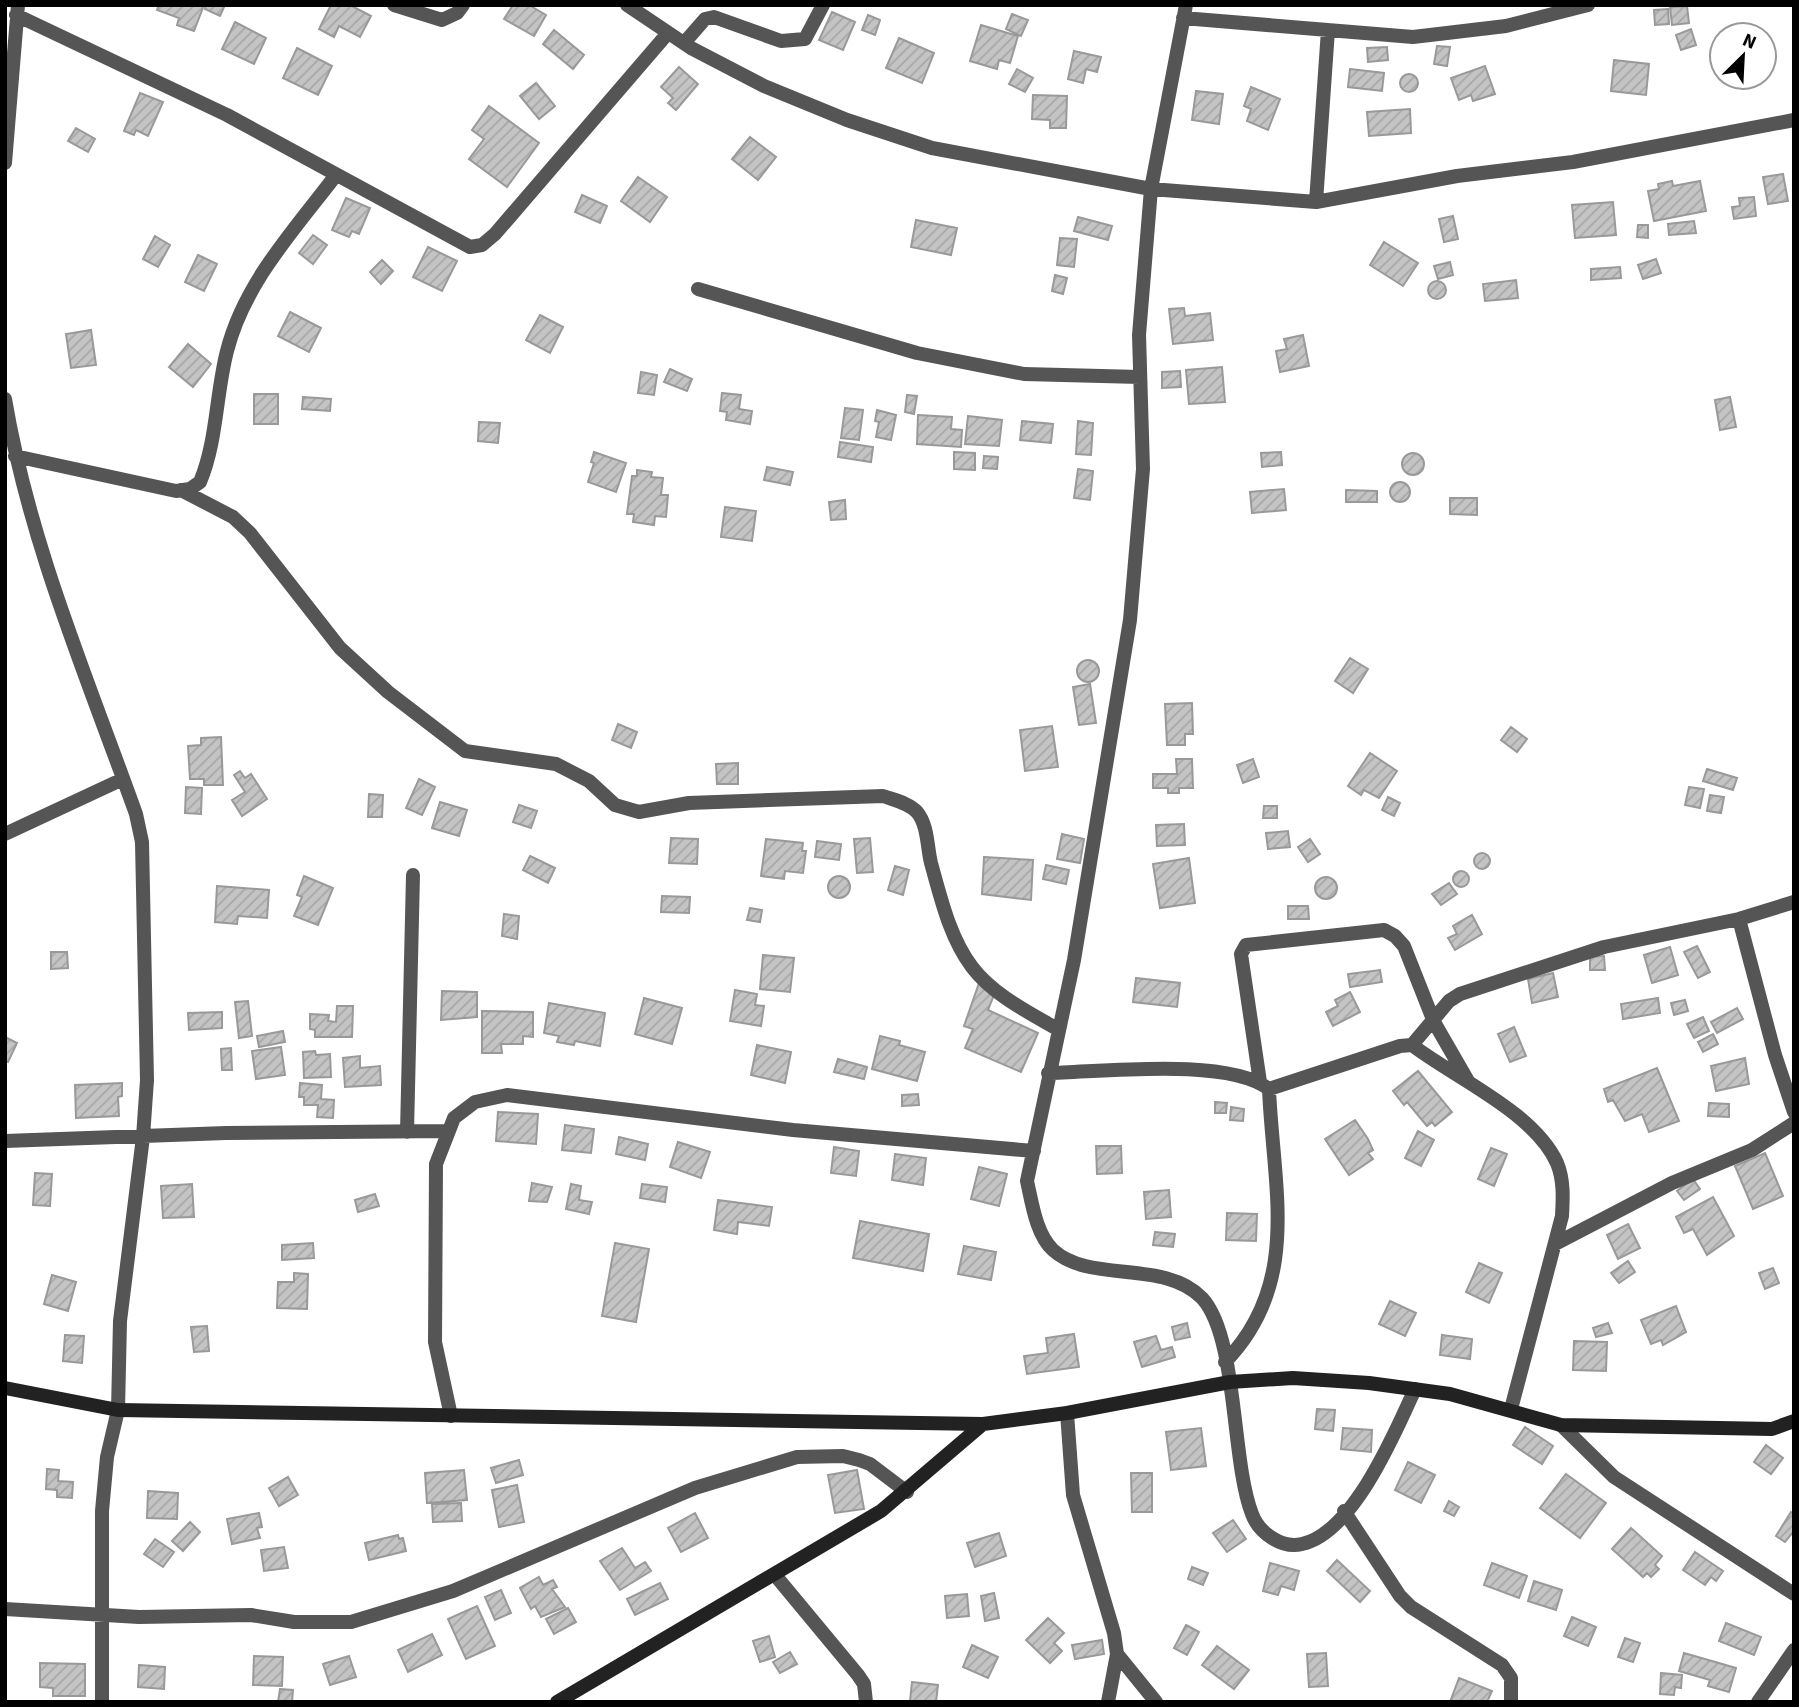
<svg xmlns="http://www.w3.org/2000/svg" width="1799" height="1707" font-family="'Source Sans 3',sans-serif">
<defs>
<pattern id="building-hatch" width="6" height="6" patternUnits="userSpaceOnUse" patternTransform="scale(1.75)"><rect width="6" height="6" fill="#c4c4c4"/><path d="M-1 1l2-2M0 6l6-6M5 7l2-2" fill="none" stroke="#a7a7a7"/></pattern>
</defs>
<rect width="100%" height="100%" fill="#fff"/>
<!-- building -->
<path fill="url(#building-hatch)" stroke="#999" stroke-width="2" d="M159,5h45l-10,26 -17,-6 2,-7 -22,-8z
M206,5h19l-5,11 -15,-7z
M331,5h19l21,11 -11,21 -21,-11 -5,11 -15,-8z
M513,5h16l17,10 -12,21 -30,-17z
M1687,6l2,17 -17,2 -2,-18z
M1668,9l1,15 -14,1 -1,-15z
M832,12l23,10 -12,28 -24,-10z
M1012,14l16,6 -7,16 -15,-7z
M868,15l12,5 -5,15 -13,-5z
M235,22l31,16 -12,26 -32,-15z
M981,25l37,11 -8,27 -11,-3 -2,9 -27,-8z
M1691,29l5,16 -15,5 -5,-15z
M554,30l30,25 -11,14 -30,-25z
M899,38l35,15 -12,30 -36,-15z
M1437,46l13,1 -3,19 -13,-2z
M1387,47l1,13 -20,2 -1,-14z
M297,48l35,18 -14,29 -35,-17z
M1074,51l27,6 -4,15 -11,-3 -3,14 -15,-4z
M1614,60l35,4 -3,31 -35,-4z
M1485,66l10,28 -22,7 -2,-6 -12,5 -8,-22z
M679,67l19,17 -22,26 -8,-7 5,-5 -12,-11z
M1017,69l16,9 -8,14 -16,-8z
M1350,69l34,4 -2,18 -34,-4z
M1400 83a9 9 0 1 1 18 0a9 9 0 1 1-18 0Z
M536,83l19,23 -16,13 -19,-23z
M1251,87l29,12 -12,31 -21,-9 4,-12 -7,-3z
M1196,91l27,3 -4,30 -27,-4z
M140,93l23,9 -15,34 -12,-6 -2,5 -10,-4z
M1033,95l34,1 -1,32h-16v-8l-18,-1z
M489,106l50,37 -32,44 -38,-28 15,-20 -12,-9z
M1410,109l1,24 -42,3 -2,-24z
M76,128l19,11 -7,13 -20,-11z
M750,137l26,20 -18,23 -26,-21z
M1783,174l5,27 -20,3 -5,-27z
M638,177l29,20 -17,25 -29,-21z
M1672,181l1,5 27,-5 6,30 -52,10 -6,-30 11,-2 -1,-5z
M582,195l25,11 -7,17 -25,-11z
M1754,197l2,19 -22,3 -2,-12 8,-1 -1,-8z
M346,198l24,10 -11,26 -7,-3 -3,6 -17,-7z
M1613,202l3,33 -41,3 -3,-33z
M1453,216l5,23 -14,3 -5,-23z
M1078,217l34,9 -4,14 -34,-9z
M916,220l41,8 -6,27 -40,-8z
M1694,221l2,12 -27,2 -1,-11z
M1638,225h10v13l-11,-1z
M313,235l14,10 -14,19 -14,-11z
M155,236l15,9 -12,22 -15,-8z
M1060,238l17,1 -3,28 -17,-2z
M1384,242l34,21 -15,23 -33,-21z
M428,247l29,14 -15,30 -29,-14z
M198,255l19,9 -13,27 -19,-9z
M1656,259l5,14 -18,6 -5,-14z
M382,260l11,11 -12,13 -11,-12z
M1450,262l3,13 -15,4 -4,-13z
M1620,267l1,11 -30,2v-11z
M1055,275l12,3 -4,16 -11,-3z
M1516,280l2,18 -33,3 -2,-17z
M1428 290a9 9 0 1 1 18 0a9 9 0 1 1-18 0Z
M1184,308l1,8 25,-3 3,27 -40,4 -4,-35z
M290,312l31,16 -12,24 -31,-16z
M540,315l23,12 -13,26 -24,-13z
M91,330l5,35 -25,3 -5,-34z
M1303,335l6,31 -29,6 -4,-21 11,-2 -3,-10z
M188,344l23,20 -18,23 -24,-20z
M1222,367l3,35 -36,2 -3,-34z
M670,369l22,10 -5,12 -23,-9z
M1180,371l1,16 -19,1v-16z
M641,372l16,3 -3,20 -16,-2z
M722,393l19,2 -2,14 13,2 -2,13 -24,-4 1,-8 -7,-1z
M254,394h24v30h-24z
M907,395l10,1 -3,18 -9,-2z
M303,397l28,2 -1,12 -28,-2z
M1730,397l6,30 -16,3 -5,-30z
M845,408l18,2 -4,30 -18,-2z
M877,410l19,5 -5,25 -15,-3 3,-15 -4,-1z
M918,415l34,2 -1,12 11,1 -1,17 -44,-3z
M968,416l34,4 -3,26 -34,-2z
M1022,421l31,3 -2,19 -31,-3z
M1078,421l15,2 -2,32 -15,-1z
M479,422l21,1 -2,20 -20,-2z
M840,442l33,5 -2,15 -33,-5z
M594,452l32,11 -10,29 -28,-10 6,-19 -3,-1z
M954,452l21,1v17l-21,-1z
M1281,452l1,13 -20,2 -1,-14z
M1402 464a11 11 0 1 1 22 0a11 11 0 1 1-22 0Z
M984,456l14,1 -1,12 -14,-1z
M767,467l26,5 -3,13 -26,-5z
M1078,469l15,2 -3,29 -16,-2z
M637,470l15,2 -1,5 12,1 -2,17h7l-2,22 -11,-1 -1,9 -21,-3 1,-8h-7l5,-38h5z
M1390 492a10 10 0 1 1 20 0a10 10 0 1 1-20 0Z
M1284,489l2,21 -34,3 -2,-21z
M1346,490l31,1v11h-31z
M1450,498h27v17l-27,-1z
M845,500l1,19 -15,1 -2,-18z
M725,507l31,4 -4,30 -31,-4z
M1350,658l18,11 -15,24 -18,-12z
M1077 671a11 11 0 1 1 22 0a11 11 0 1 1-22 0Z
M1090,684l6,39 -17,2 -6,-38z
M1192,703l1,31h-8v11h-18l-2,-41z
M618,724l19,8 -6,16 -19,-8z
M1052,726l6,41 -33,4 -5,-41z
M1511,727l16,12 -10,13 -16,-12z
M221,737l2,48h-19v-6h-14l-2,-33 13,-1v-7z
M1370,753l27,18 -18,27 -15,-8 -3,5 -13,-9z
M1176,759h16l1,29h-14v5h-11v-5h-15v-14h24z
M1253,759l6,18 -16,6 -6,-18z
M738,763v21h-21l-1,-20z
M1707,769l30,9 -4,12 -30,-9z
M240,771l5,7 6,-4 16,25 -25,17 -10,-16 13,-8 -11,-17z
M419,779l16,8 -13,28 -16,-7z
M186,787l16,1 -1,26 -16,-1z
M1689,787l15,2 -4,19 -15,-3z
M369,794l14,1 -1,22h-14z
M1710,795l14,2 -3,16 -14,-2z
M1388,797l12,6 -6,13 -12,-6z
M440,802l27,8 -8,26 -27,-8z
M519,805l18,6 -6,17 -18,-6z
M1264,806h13v12h-14z
M1184,824l1,21 -28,1 -1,-21z
M1288,831l2,16 -22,2 -2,-16z
M1062,834l22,5 -4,24 -23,-4z
M671,838l27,1 -1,25 -28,-1z
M870,838l3,34 -16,1 -3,-34z
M766,839l37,4 -1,8h4l-3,22 -18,-2 -1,8 -23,-3z
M1310,839l10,15 -12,8 -10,-15z
M817,841l24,3 -2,16 -24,-3z
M1474 861a8 8 0 1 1 16 0a8 8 0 1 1-16 0Z
M530,856l25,12 -7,15 -25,-13z
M984,857l49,3 -2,40 -49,-6z
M1189,858l6,45 -35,5 -7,-44z
M1046,865l23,5 -3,14 -23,-5z
M895,866l14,4 -6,25 -15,-5z
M1453 879a8 8 0 1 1 16 0a8 8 0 1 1-16 0Z
M304,876l29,12 -15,37 -24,-9 8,-19 -5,-2z
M828 887a11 11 0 1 1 22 0a11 11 0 1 1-22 0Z
M1315 888a11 11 0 1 1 22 0a11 11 0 1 1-22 0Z
M1449,883l8,11 -16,11 -9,-11z
M217,886l52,4 -2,28 -29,-2 -1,8 -22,-2z
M662,896l28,1 -1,16 -28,-1z
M1288,906h20l1,13h-21z
M750,908l12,2 -2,12 -13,-2z
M504,914l15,2 -2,23 -15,-3z
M1472,915l10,19 -27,16 -7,-12 9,-4 -4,-8z
M1697,946l13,26 -12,6 -14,-26z
M1670,947l8,28 -26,8 -8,-28z
M51,952h16l1,16 -17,1z
M763,955l31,3 -4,34 -30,-3z
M1604,956l1,14h-15v-13z
M1380,970l2,12 -32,5 -2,-13z
M1553,973l5,24 -26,6 -4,-24z
M1136,978l44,5 -3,24 -44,-5z
M979,983l17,7 -8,20 50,23 -17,39 -56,-24 8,-19 -9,-3z
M735,990l22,4 -2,11 9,1 -3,20 -31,-5z
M442,991l35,1v25l-36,3z
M1350,992l10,20 -27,14 -7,-14 12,-6 -3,-6z
M644,998l38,10 -10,36 -37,-10z
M1658,998l2,15 -37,6 -2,-15z
M1685,1000l3,11 -14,4 -3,-12z
M248,1001l4,35 -13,2 -4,-36z
M549,1003l56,10 -5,33 -25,-5 -1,4 -17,-3 2,-6 -15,-3z
M337,1006h16l-1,31h-37v-7l-5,-1v-15l19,1 -1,6 8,1z
M1737,1008l6,11 -26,14 -6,-11z
M482,1011l51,1v25l-10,-1v8h-22l1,9h-20z
M222,1012v16l-33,2 -1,-17z
M1703,1017l6,14 -15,7 -7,-14z
M1514,1027l12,29 -16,6 -12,-28z
M283,1031l2,11 -26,5 -2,-11z
M1713,1034l5,10 -15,8 -5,-10z
M880,1036l20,5 -1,4 26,7 -8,29 -45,-12z
M5,1037l12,6 -9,19 -3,-1z
M757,1045l34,7 -6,31 -34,-8z
M281,1047l4,28 -29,4 -4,-28z
M231,1048l1,22h-10l-1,-21z
M315,1051l1,4 14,-1 1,23 -27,1 -1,-26z
M360,1056v12l20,-2 1,19 -36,2 -2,-29z
M1745,1058l4,26 -33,7 -5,-25z
M838,1059l29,8 -3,12 -30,-7z
M1657,1068l22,53 -30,11 -7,-18 -17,7 -12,-21 -5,2 -4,-13z
M1418,1071l34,41 -17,14 -3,-4 -5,4 -20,-24 -3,3 -11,-14z
M122,1083v13l-4,1 1,19 -43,2 -1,-33z
M300,1083l22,2 -1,14 13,1 -1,18 -16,-1 1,-12h-14v-8h-5z
M918,1094l1,11 -17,1v-11z
M1215,1102l12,1 -1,10h-11z
M1709,1103l20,1v13l-21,-1z
M1231,1107l13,2 -1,12 -13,-1z
M498,1112l40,2 -2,30 -40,-3z
M1355,1120l13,19 5,11 -5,3 5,6 -24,16 -24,-36z
M565,1125l29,4 -3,24 -29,-3z
M1418,1131l16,9 -13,26 -16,-8z
M619,1137l29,7 -3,16 -29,-6z
M678,1142l32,10 -9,26 -31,-11z
M1096,1146h25l1,27 -25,1z
M834,1147l25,4 -3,25 -25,-3z
M1491,1148l16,6 -13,32 -16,-7z
M1765,1153l18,43 -30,13 -18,-43z
M895,1154l31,4 -3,27 -31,-5z
M979,1167l28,7 -8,32 -28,-7z
M35,1173l17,1 -2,32 -17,-1z
M1693,1179l7,10 -16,11 -7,-9z
M532,1183l20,4 -5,15 -18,-1z
M192,1184l2,33 -31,1 -2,-32z
M571,1184l10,2 -2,14 13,2 -3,12 -23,-5z
M642,1184l25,3 -2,15 -25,-4z
M1169,1190l2,27 -25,2 -2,-27z
M375,1194l4,12 -21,6 -3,-12z
M1713,1197l21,39 -27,19 -14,-26 -9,4 -8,-16z
M718,1200l54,7 -3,19 -31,-4 -1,12 -23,-4z
M1227,1213l30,1 -1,27 -30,-1z
M860,1221l69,13 -6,37 -70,-13z
M1628,1224l12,24 -22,11 -11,-24z
M1155,1232l20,2 -2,13 -20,-2z
M313,1243l1,15 -32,2v-15z
M615,1243l34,6 -13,73 -34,-6z
M964,1246l32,6 -5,28 -33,-6z
M1628,1261l7,11 -16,11 -8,-10z
M1479,1263l23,10 -13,30 -23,-11z
M1773,1268l6,15 -14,6 -6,-16z
M294,1273l14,1 -1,35 -30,-1 1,-26h16z
M52,1275l24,7 -8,29 -24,-7z
M1390,1301l26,12 -11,23 -26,-12z
M1676,1306l10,26 -23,13 -2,-5 -10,4 -10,-24z
M1187,1323l3,14 -15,3 -3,-13z
M1608,1323l4,10 -16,4 -3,-9z
M207,1326l2,25 -15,1 -3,-25z
M1074,1334l5,33 -52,7 -3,-18 24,-3 -2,-15z
M65,1335l19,1 -2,27 -19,-2z
M1442,1335l30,4 -2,20 -30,-4z
M1156,1336l5,14 11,-3 3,10 -33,10 -8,-25z
M1574,1341l33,1 -1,29 -33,-1z
M1317,1409l18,1 -2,21 -18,-2z
M1525,1427l28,19 -11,18 -29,-19z
M1201,1428l5,38 -35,4 -5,-38z
M1343,1428l29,2 -1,22 -30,-3z
M1766,1445l17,13 -12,16 -17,-12z
M519,1460l4,15 -27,8 -5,-15z
M1408,1462l27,13 -14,28 -26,-13z
M47,1469l12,1 -1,11 15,1 -1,16 -15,-1v-7l-11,-1z
M464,1470l3,30 -40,3 -2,-30z
M857,1470l7,39 -29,4 -7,-38z
M1131,1473h21v39h-20z
M1566,1474l40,29 -26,35 -40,-30z
M288,1477l10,18 -19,11 -10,-18z
M517,1485l7,37 -25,5 -7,-37z
M148,1491l30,2 -1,26 -30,-1z
M1449,1501l10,6 -5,9 -10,-5z
M461,1503l1,18 -29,1 -1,-18z
M1791,1512l3,2v17l-9,11 -9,-6z
M259,1513l3,14 -5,1 3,10 -28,6 -5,-25z
M695,1513l13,25 -27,14 -13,-24z
M1233,1520l13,19 -19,13 -14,-19z
M190,1522l10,10 -17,19 -11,-10z
M1631,1528l31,28 -7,9 4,4 -8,8 -4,-4 -4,4 -31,-28z
M999,1533l7,23 -31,11 -8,-24z
M398,1535l1,4 4,-1 3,13 -37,9 -4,-17z
M155,1539l19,13 -11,15 -19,-13z
M284,1547l4,21 -24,3 -3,-21z
M622,1548l13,20 10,-6 6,9 -31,19 -20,-29z
M1695,1552l28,19 -7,10 -5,-4 -6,8 -22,-15z
M1337,1560l33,31 -10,11 -33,-31z
M1270,1563l29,8 -5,19 -13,-4 -3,9 -15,-4z
M1492,1563l35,13 -8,22 -35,-13z
M1192,1567l16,6 -5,12 -15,-6z
M539,1577l4,8 10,-5 4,7 -5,2 13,18 -24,10 -6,-11 -4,3 -11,-21z
M1534,1581l28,9 -6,20 -28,-9z
M660,1583l8,16 -33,16 -8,-16z
M501,1590l10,23 -16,7 -10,-23z
M994,1593l5,25 -14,3 -4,-25z
M967,1594l2,22 -22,2 -2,-22z
M477,1606l18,40 -29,13 -18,-40z
M568,1608l8,14 -22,12 -8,-15z
M1572,1617l24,10 -8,19 -24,-10z
M1048,1618l16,15 -10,10 8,8 -12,12 -24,-23z
M1726,1623l35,14 -7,18 -35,-14z
M1186,1625l13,7 -12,23 -13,-7z
M432,1634l10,21 -34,17 -10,-22z
M769,1636l6,21 -15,5 -7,-21z
M1625,1638l15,5 -7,19 -15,-5z
M1102,1640l2,14 -29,5 -3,-14z
M972,1645l26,12 -10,21 -25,-11z
M1217,1646l32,24 -15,19 -32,-24z
M790,1652l7,12 -17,9 -7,-11z
M1326,1653l2,33 -19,1 -2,-33z
M1684,1653l52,15 -7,24 -21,-6 2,-6 -31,-9z
M254,1656l29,1 -1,29 -29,-1z
M349,1656l7,21 -26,8 -7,-21z
M40,1663l45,1v32h-32v-8l-13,-1z
M139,1665l26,2 -1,22 -26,-2z
M1661,1673l21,2 -1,13 -6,-1 -1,8 -14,-1z
M1459,1678l33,13 -5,11h-37z
M912,1682l26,3 -2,17 -26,-1z
M280,1689l13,1 -1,12h-14z"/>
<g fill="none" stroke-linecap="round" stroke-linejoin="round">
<!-- street -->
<path stroke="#555" stroke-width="14" d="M394,5l48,15 15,-7 6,-8
M627,5l64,43 73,38 83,34 85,28 219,41 165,13 141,-26 116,-14 221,-42
M1186,5l-35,184 -12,146 4,134 -13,151 -56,340 -47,221c5,22 9,53 26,69 37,34 112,9 149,48 36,39 29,162 50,216 7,19 30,35 50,30 51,-11 93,-111 113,-155
M16,15l211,100 243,132 12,-2 13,-11 173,-201
M1183,18l230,19 93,-11 82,-21
M684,43l21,-24 9,-2 67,24 24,-2 18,-34
M5,163l13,-158
M1316,202l12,-172
M698,289l219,64 107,21 116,3
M5,399c24,143 82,278 131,415l6,28 5,238 -4,57 -23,184 -2,89 -11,47 -5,54v191
M15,456l161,35 14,-2 10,-7c17,-40 16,-89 27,-131 17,-68 68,-122 109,-176
M181,490l52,27 17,16 90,115 48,44 77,59 91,13 33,17 26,24 24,7 50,-9 194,-7c11,4 26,7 34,16 11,13 10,35 14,51 10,36 19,75 41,104 21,28 58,46 87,63
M5,834l118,-55
M1739,919l36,136 19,57
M1412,1045l37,-44 11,-7 144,-47 135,-28 55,-17
M1048,1073c55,-1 179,-16 221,16 4,98 33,194 -44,273
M1260,1082l-19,-128 5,-9 138,-15 11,6 9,10 30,76 34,59
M1269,1089l131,-43 12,-1c43,33 122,67 145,118 7,17 6,35 5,53l-51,193
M407,1132l6,-257
M5,1141l221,-8 221,-2
M1555,1244l117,-61 80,-33 42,-27
M1067,1413l6,82 41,138 3,21 -9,48
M451,1416l-16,-74 1,-178 18,-46 21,-16 32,-7 286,35 241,21
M1561,1425l53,52 180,117
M1344,1511l56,85 11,11 91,58 9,13v24
M775,1575l83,100 6,9 2,18
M5,1609l134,8 112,-2 43,7h57l102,-31 242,-103 102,-31 46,-1 16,4 11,4 37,28
M1117,1654l39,48
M1758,1702l36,-52"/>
<!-- secondary -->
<path stroke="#222" stroke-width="14" d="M5,1388l113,22 865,14
M557,1702l324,-191 102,-87 84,-11 163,-31 63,-4 76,5 81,11 111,31 211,4 22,-8"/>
</g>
<!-- border -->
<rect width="1799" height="1707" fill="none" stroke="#000000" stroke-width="14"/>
<!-- north arrow -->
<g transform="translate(1743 56) rotate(24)"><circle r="33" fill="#ffffff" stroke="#999999" stroke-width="2"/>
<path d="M0-5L12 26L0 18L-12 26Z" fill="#000000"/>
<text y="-10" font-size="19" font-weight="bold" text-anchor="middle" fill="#000000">N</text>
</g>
</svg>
